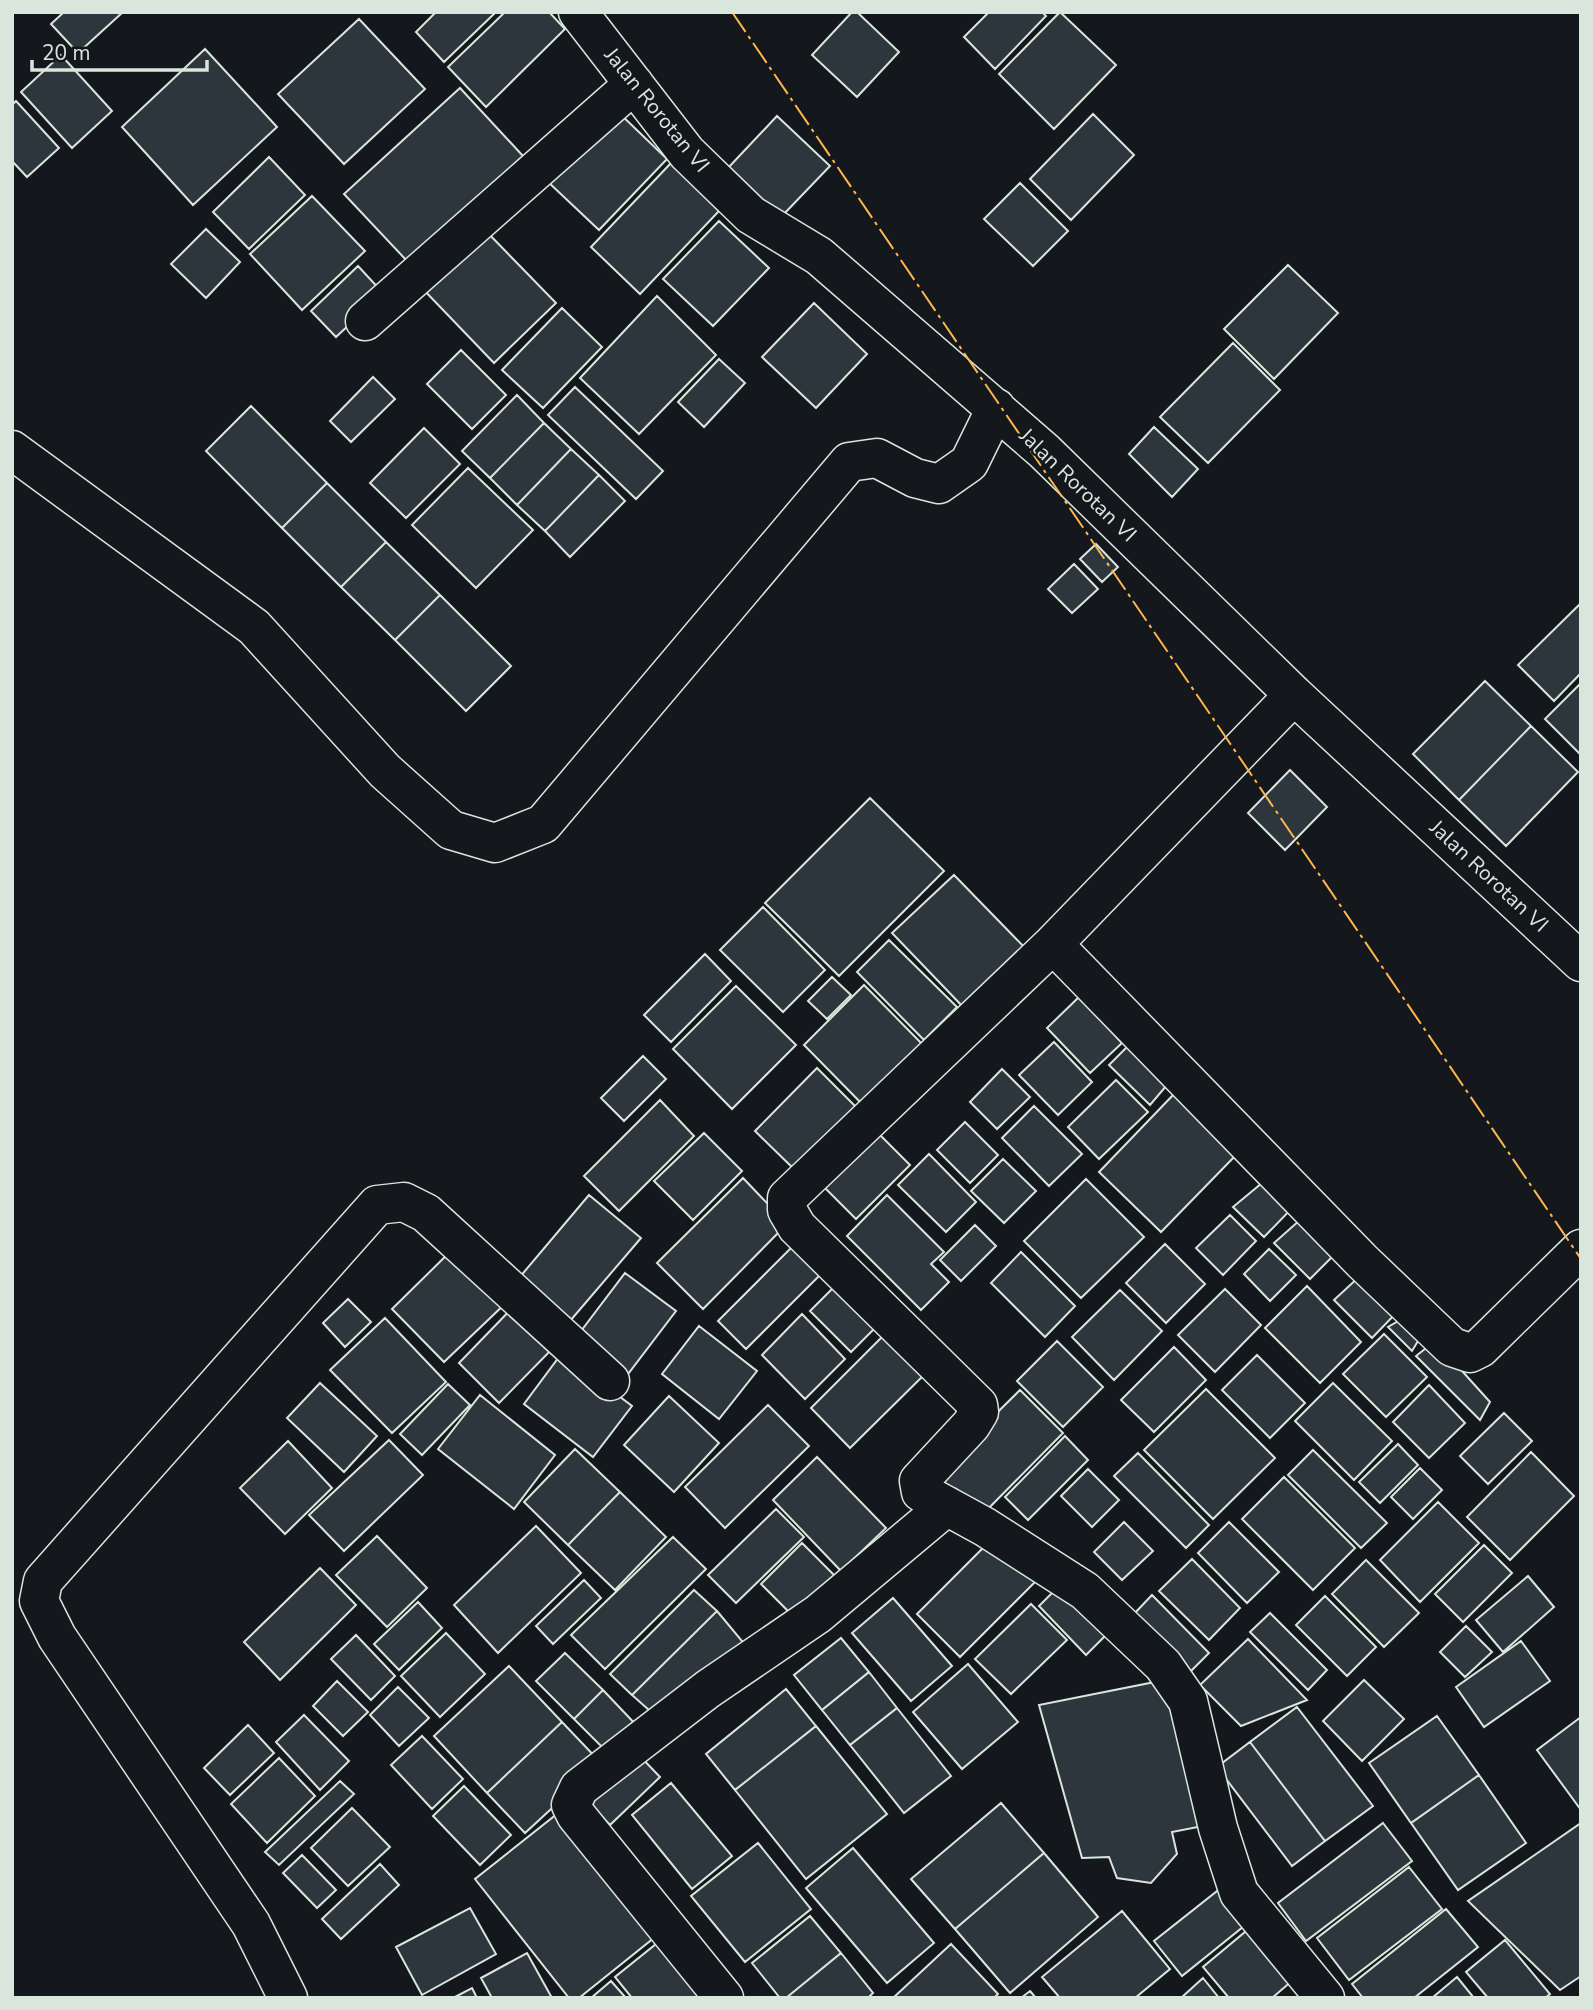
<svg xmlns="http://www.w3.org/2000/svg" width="1593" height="2010" font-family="'Nunito Sans',sans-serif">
<rect width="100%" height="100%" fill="#14181c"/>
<!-- building -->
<path fill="#2c363c" stroke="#d8e6dc" stroke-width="2" d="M64,12h59l-45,41 -27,-29z
M436,12h60l-52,50 -28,-30z
M505,12h44l16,17 -79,78 -38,-40z
M852,12h5l42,40 -42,45 -45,-42z
M989,12h53l4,4 -51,53 -31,-32z
M1060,12l56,53 -62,64 -55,-55z
M359,19l66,70 -81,75 -66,-70z
M205,49l72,78 -84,78 -71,-78z
M61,55l51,56 -40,37 -51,-56z
M460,88l63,68 -115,106 -64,-68z
M16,101l43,47 -32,29 -15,-16v-56z
M616,110l51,49 -68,71 -52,-49z
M1093,114l41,41 -63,65 -41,-41z
M777,116l53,50 -49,51 -53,-49z
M269,157l36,38 -56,54 -36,-37z
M671,163l48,48 -79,83 -49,-47z
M1020,183l48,48 -35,35 -49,-47z
M312,196l53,55 -63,59 -52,-56z
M719,221l50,47 -56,58 -50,-47z
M481,226l75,77 -62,60 -74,-77z
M206,229l34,33 -34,36 -35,-34z
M1288,265l50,48 -64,66 -50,-50z
M358,266l25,27 -47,44 -25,-26z
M657,296l59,59 -77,79 -59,-56z
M814,303l53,51 -51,54 -54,-51z
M562,308l40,39 -59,61 -41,-38z
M1233,343l47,47 -72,73 -48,-46z
M461,350l45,45 -34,34 -45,-45z
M719,359l26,24 -41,44 -26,-25z
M373,377l22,22 -44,43 -21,-21z
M575,387l88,84 -27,28 -88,-84z
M517,395l27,28 -54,55 -28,-27z
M251,406l76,77 -45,45 -76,-77z
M544,423l27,26 -54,56 -27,-27z
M1154,427l44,42 -26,28 -43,-43z
M424,428l36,36 -54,54 -36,-35z
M571,449l28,26 -54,56 -28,-26z
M468,468l65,62 -57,58 -64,-63z
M599,475l26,26 -55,56 -25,-26z
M327,483l59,59 -45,45 -59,-59z
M386,542l54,53 -45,45 -54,-53z
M1096,544l22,23 -16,15 -22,-23z
M1074,564l24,25 -26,24 -24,-24z
M440,595l71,71 -45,45 -71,-71z
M1581,603v70l-27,28 -36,-36z
M1485,681l46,45 -72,74 -46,-46z
M1581,683v72l-36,-36z
M1531,726l47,46 -72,74 -47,-46z
M1290,770l37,37 -42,43 -37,-37z
M870,798l74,73 -105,105 -74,-73z
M954,875l74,76 -62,59 -74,-77z
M763,907l62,63 -42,42 -63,-62z
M889,940l68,67 -33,33 -67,-68z
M705,954l26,27 -60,61 -27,-27z
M832,977l19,18 -24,24 -19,-18z
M864,985l65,66 -60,60 -65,-66z
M736,986l60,59 -64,64 -59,-60z
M1079,997l43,46 -32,30 -43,-45z
M1054,1042l38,40 -34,33 -39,-40z
M1129,1045l38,40 -17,20 -41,-40z
M643,1056l23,23 -42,42 -23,-23z
M817,1068l40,40 -62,62 -40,-39z
M1002,1069l28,28 -33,32 -27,-27z
M1116,1080l32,32 -49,47 -31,-32z
M1175,1093l63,60 -77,79 -62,-60z
M660,1100l34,36 -75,75 -35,-35z
M1034,1106l48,48 -33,32 -47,-48z
M965,1122l33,33 -28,28 -33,-33z
M869,1124l41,41 -54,54 -41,-41z
M704,1133l38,38 -49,49 -39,-39z
M929,1154l47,48 -30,30 -48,-47z
M1003,1159l33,32 -32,32 -33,-32z
M743,1178l44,46 -84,85 -46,-46z
M1086,1179l58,58 -63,61 -57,-57z
M1262,1183l37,18 -35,36 -31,-30z
M589,1195l52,43 -71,83 -51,-43z
M887,1195l57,57 -13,12 18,18 -28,28 -74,-74z
M1230,1215l26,26 -33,34 -27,-27z
M1301,1219l35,34 -26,26 -36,-36z
M975,1225l21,21 -35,35 -21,-21z
M801,1238l28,28 -83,83 -28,-28z
M458,1244l52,55 -66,63 -52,-53z
M1165,1244l40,40 -39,39 -40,-40z
M1269,1249l27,26 -26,26 -26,-27z
M1021,1252l54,54 -30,31 -54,-54z
M625,1273l51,38 -48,63 -50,-39z
M1361,1275l42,31 -31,32 -38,-38z
M843,1278l41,41 -33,33 -41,-41z
M1307,1286l54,56 -41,41 -55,-55z
M1225,1289l36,36 -46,47 -37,-37z
M1120,1290l42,41 -48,49 -42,-43z
M348,1299l23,23 -26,25 -22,-24z
M517,1303l41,40 -59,60 -40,-40z
M802,1314l43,45 -40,40 -43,-44z
M385,1318l61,64 -54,51 -62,-63z
M1402,1319l19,17 -9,15 -24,-24z
M699,1326l58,45 -38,48 -57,-45z
M887,1332l40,40 -77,76 -39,-40z
M1384,1334l43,43 -41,40 -43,-43z
M1057,1341l46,46 -40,40 -46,-46z
M1435,1341l55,61 -10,18 -64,-64z
M1174,1347l32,33 -52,52 -33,-32z
M562,1353l70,53 -39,51 -69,-53z
M1257,1355l48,48 -35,35 -48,-48z
M320,1383l57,53 -33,36 -57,-54z
M1333,1383l59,58 -38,39 -59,-59z
M448,1384l22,21 -48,50 -22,-21z
M1429,1385l36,38 -36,35 -36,-36z
M1206,1389l69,69 -62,61 -69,-69z
M1020,1390l43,43 -84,85 -44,-44z
M480,1395l75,60 -41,54 -76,-60z
M669,1396l50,47 -45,49 -50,-47z
M768,1405l41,41 -84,82 -40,-41z
M1504,1413l28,28 -44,43 -28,-28z
M1065,1436l23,24 -60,60 -23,-23z
M389,1440l34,35 -79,76 -35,-36z
M288,1441l44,47 -47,46 -45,-46z
M1398,1444l20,21 -38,38 -21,-21z
M575,1449l45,43 -52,53 -44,-43z
M1313,1450l74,73 -26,25 -73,-73z
M1531,1452l43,44 -64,64 -43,-43z
M1138,1453l71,72 -23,23 -72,-72z
M817,1457l69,71 -45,43 -68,-71z
M1420,1468l22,22 -29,29 -22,-22z
M1088,1469l31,31 -27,27 -31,-31z
M1284,1477l71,71 -42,42 -71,-71z
M620,1492l46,45 -51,53 -47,-45z
M1438,1502l41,41 -59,59 -40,-42z
M776,1509l28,28 -68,66 -28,-28z
M1124,1522l29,29 -31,29 -28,-28z
M1229,1522l50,50 -32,31 -49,-50z
M536,1526l45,47 -83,80 -44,-48z
M377,1536l50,52 -40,39 -51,-52z
M673,1537l33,32 -101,100 -34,-34z
M992,1539l43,43 -75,75 -43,-43z
M802,1543l38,38 -41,41 -38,-38z
M1484,1545l28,28 -49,49 -28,-28z
M1192,1559l48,49 -31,32 -50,-49z
M1366,1560l53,53 -35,34 -52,-53z
M320,1568l36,37 -76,75 -36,-38z
M1528,1576l26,31 -51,45 -27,-32z
M584,1580l17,18 -48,46 -17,-18z
M1064,1581l48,48 -26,26 -47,-49z
M694,1590l23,21 -85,84 -22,-21z
M1152,1595l57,58 -19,19 -57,-57z
M1325,1596l51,51 -29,29 -51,-51z
M893,1598l59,68 -41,35 -59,-68z
M418,1602l24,26 -43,42 -25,-26z
M1031,1604l36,36 -56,54 -36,-35z
M717,1611l30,36 -88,72 -27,-24z
M1270,1613l57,57 -19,20 -58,-58z
M1466,1626l26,26 -27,25 -25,-25z
M446,1633l39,41 -45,43 -39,-41z
M356,1635l39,41 -24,24 -40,-41z
M841,1638l28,34 -47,38 -28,-35z
M1248,1639l59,61 -66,26 -41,-41z
M1521,1641l29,40 -66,46 -28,-40z
M565,1653l38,37 -29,29 -38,-38z
M968,1664l50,58 -56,47 -49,-57z
M509,1666l53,56 -75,71 -53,-57z
M869,1672l28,36 -47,37 -28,-35z
M1170,1679l43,145 -41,8 5,22 -26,29 -34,-5 -8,-21 -27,1 -43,-153z
M1364,1680l40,39 -42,42 -39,-40z
M337,1681l31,31 -25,24 -30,-30z
M398,1687l31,31 -30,28 -29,-31z
M786,1689l30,37 -81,64 -29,-36z
M603,1690l36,38 -31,25 -34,-34z
M1297,1707l76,99 -48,35 -75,-99z
M897,1708l54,68 -47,37 -54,-68z
M304,1715l45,46 -29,29 -44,-48z
M1437,1716l42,59 -68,48 -42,-60z
M1581,1717v93l-44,-60z
M562,1722l39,41 -76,70 -38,-40z
M248,1725l26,28 -44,42 -26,-27z
M816,1726l71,88 -81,65 -71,-89z
M422,1736l41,43 -31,30 -41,-44z
M1250,1742l75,99 -33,25 -75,-99z
M636,1752l24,25 -50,48 -24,-25z
M279,1758l36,38 -48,47 -36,-39z
M1479,1775l47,68 -68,47 -47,-67z
M340,1781l14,13 -75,71 -14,-13z
M671,1783l61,73 -40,33 -60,-74z
M464,1786l47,49 -31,30 -47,-49z
M1001,1803l43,50 -89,76 -44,-50z
M352,1808l38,39 -42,39 -37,-38z
M562,1810l98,123 -81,65h-10l-94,-119z
M1383,1823l29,38 -106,80 -28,-38z
M1581,1823v153l-21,14 -92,-89z
M758,1843l53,66 -66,53 -54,-66z
M853,1848l81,95 -47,40 -81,-95z
M1044,1853l54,64 -88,76 -55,-64z
M302,1855l34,35 -19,18 -34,-35z
M380,1864l19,21 -58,54 -19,-20z
M1409,1867l33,42 -93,71 -32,-42z
M1226,1884l28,34 -72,58 -28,-35z
M470,1908l26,46 -74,41 -26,-48z
M1446,1909l32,38 -64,51h-51l-11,-14z
M1122,1911l48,58 -35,29h-75l-18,-21z
M810,1916l31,37 -55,45h-6l-28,-35z
M1257,1922l43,52 -28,24h-43l-26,-31z
M666,1936l49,62h-83l-17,-21z
M1505,1940l45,54 -5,4h-57l-22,-26z
M951,1944l47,50 -4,4h-101z
M527,1953l25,45h-60l-11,-20z
M841,1953l32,40 -5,5h-82z
M1457,1977l17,21h-42z
M1203,1978l16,20h-38z
M611,1981l15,17h-35z
M472,1988l5,10h-24z
M1030,1991l6,7h-15z"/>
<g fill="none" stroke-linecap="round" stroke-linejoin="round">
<defs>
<path id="minor" d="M578,12l109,141 64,62 68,41 225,195 250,244 287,267
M365,321l269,-237
M12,450l242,177 131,144 66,59 44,13 48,-19 306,-362 28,-4 38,20 24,6 30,-21 27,-55
M1294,695l-241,249 -266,254v12l10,17 181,178 1,7 -8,13 -52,56 2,11 64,35 100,64 78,74 25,36 30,127 21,65 86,105
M1053,944l310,318 89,85 18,6 10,-5 101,-99
M288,1998l-37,-74 -194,-287 -18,-36 4,-20 334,-376 27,-3 22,11 184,168
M724,1998l-148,-183 -5,-10 8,-17 129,-99 110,-75 129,-108"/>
</defs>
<!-- minor casing -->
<use href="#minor" stroke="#d8e6dc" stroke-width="41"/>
<!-- minor -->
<use href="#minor" stroke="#14181c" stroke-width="38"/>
<!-- power -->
<path stroke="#ffb74d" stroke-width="2" stroke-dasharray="24 5 3.5 5" stroke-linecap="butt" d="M732,12l849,1247"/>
</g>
<g text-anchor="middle" stroke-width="5" stroke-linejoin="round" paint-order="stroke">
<!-- street labels -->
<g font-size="21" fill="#d8e6dc" stroke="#14181c">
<text transform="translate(657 110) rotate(51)" y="7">Jalan Rorotan VI</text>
<text transform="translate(1078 485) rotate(44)" y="7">Jalan Rorotan VI</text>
<text transform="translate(1489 876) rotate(43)" y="7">Jalan Rorotan VI</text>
</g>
</g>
<!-- border -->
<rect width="1593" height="2010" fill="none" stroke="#d8e6dc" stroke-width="28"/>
<!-- scale -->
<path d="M32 60v10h175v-10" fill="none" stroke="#d8e6dc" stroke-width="3.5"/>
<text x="42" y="60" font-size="21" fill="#d8e6dc" stroke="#14181c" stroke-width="5" paint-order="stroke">20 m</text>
</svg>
